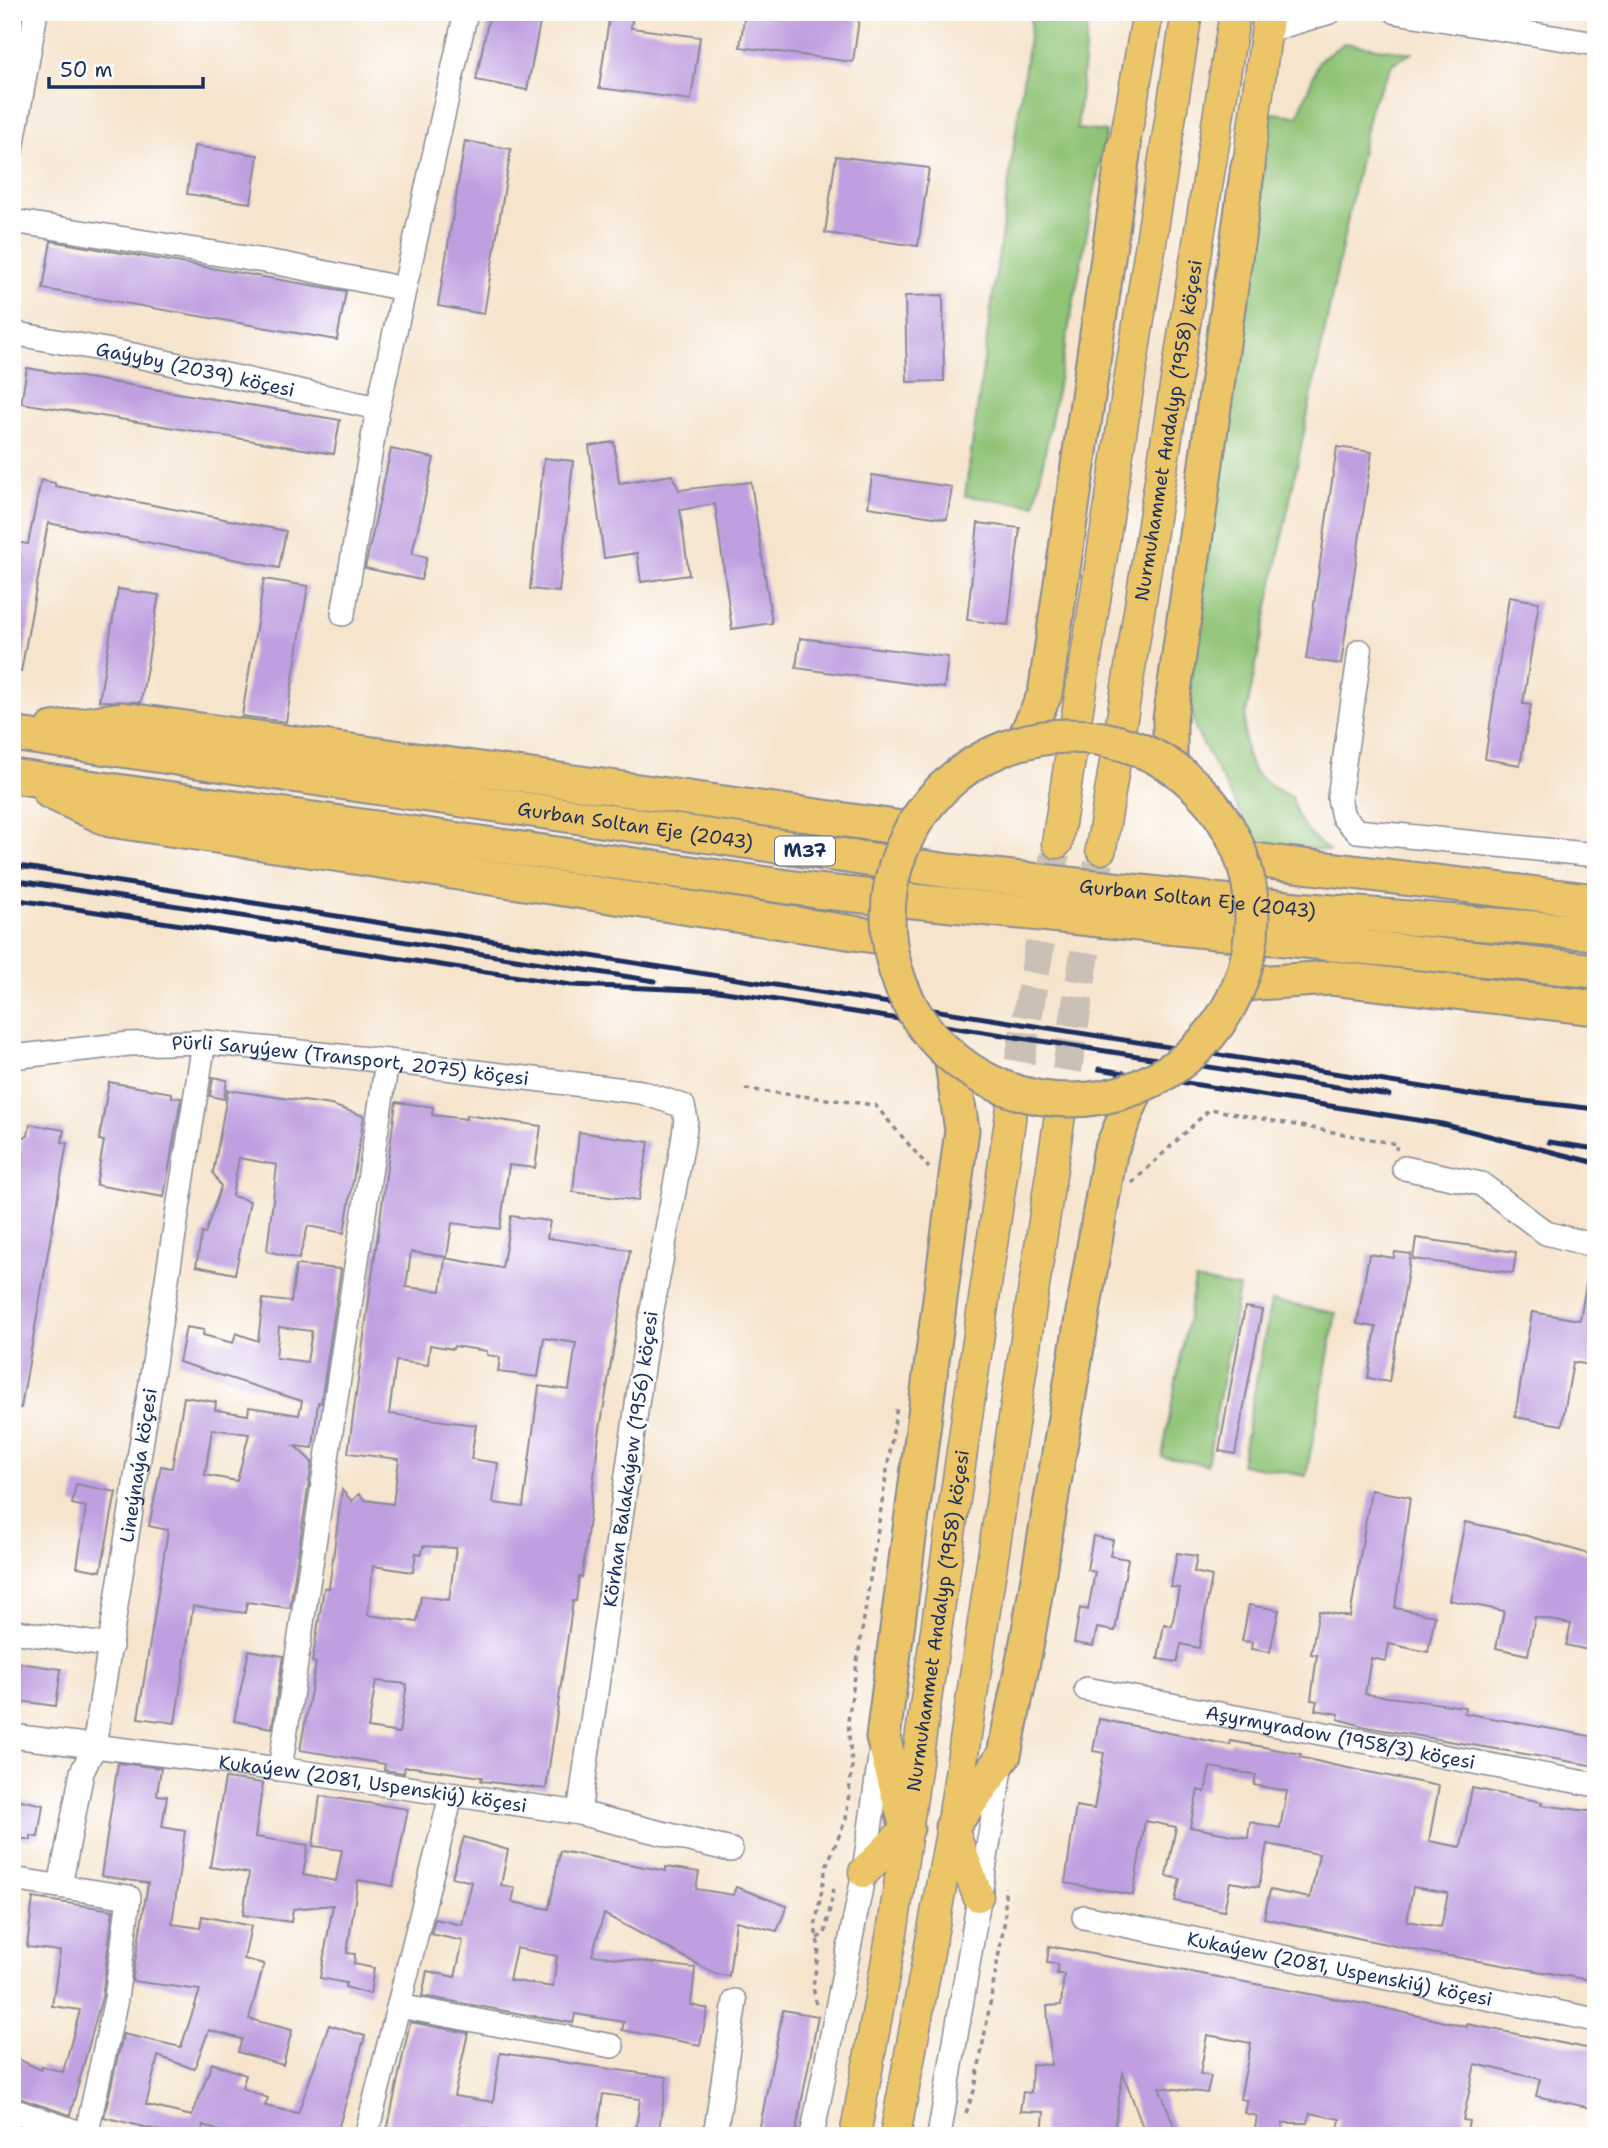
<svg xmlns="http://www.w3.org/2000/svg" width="1608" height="2148" font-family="'Shantell Sans',sans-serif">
<rect width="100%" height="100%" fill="#fff"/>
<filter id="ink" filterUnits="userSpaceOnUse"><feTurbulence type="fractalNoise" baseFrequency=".0143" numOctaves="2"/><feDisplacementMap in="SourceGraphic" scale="14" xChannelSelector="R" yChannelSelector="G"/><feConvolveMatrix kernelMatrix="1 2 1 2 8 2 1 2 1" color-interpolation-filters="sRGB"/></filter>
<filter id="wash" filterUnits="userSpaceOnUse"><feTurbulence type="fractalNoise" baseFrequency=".00686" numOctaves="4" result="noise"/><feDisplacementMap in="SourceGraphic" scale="28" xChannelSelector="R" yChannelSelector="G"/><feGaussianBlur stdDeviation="1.57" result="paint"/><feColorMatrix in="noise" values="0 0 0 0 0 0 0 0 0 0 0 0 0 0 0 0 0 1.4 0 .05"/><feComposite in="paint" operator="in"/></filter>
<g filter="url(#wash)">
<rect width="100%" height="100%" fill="#f6e4cc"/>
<!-- green -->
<path fill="#8fc375" stroke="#55796a" stroke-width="2" d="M1028,12h61l-12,117 29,3 -71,373 -70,-9 66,-473z
M1344,43l68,10 -19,10 -22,42 -126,614c-4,44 7,60 47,78 6,27 16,39 38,54l-73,-7 -61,-113 -8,-38 84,-580 26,3 21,-55z
M1195,1280l44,8 -32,177 -45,-8z
M1271,1301l65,12 -30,163 -65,-12z"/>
<g id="blocks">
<!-- building -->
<path fill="#bf9fe0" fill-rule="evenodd" d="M490,12h52l-15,78 -51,-10z
M610,12h23l-2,16 69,9 -9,63 -92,-12z
M745,12h62l52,7 -6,43 -113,-15z
M465,141l46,8 -27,165 -46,-8z
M194,146l64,9 -7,48 -64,-9z
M836,156l93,12 -11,78 -93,-13z
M51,241l295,50 -9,49 -294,-51z
M943,295l1,86 -37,1 -2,-86z
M27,368l313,52 -6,34 -313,-51z
M614,442l5,41 53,-8 7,15 72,-8 21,141 -40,6 -17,-125 -35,6 9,65 -48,7 -4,-29 -33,5 -15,-112z
M1337,447l35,5 -31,212 -35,-5z
M391,449l43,9 -22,96 15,3 -6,23 -56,-12z
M544,458l29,3 -14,131 -29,-3z
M872,475l80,12 -5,32 -79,-12z
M41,480l14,3v3l231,45 -7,37 -231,-45 -27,149 -9,-1v-129l16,2z
M978,523l42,5 -12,97 -41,-5z
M264,579l44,7 -22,136 -44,-6z
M118,589l41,6 -18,107 -42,-1z
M1509,597l30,5 -16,102 8,1 -11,60 -35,-6z
M800,638l148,19 -4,31 -148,-20z
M213,1077l14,3 -3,19 -14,-3z
M109,1082l63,11v4l9,1 -17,99 -68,-12 8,-44 -5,-1z
M228,1090l103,15 33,11 -20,117 -36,-7 -9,33 -32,-8 10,-86 -38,-7 -7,38 18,5 -15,73 -39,-8 6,-33 3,1 16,-48 -8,-13z
M396,1102l37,5 -1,8 34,4v-4l75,11 -6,42 -26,-3 -9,64 -48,-6 -5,34 -36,-5 -5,35 35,4 4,-33 57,10 9,-52 39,5 -3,17 83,12 -31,185 -17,142h-3l-3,24h-3l-27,188 -65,-8 1,-4 -69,-10h-8l-1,6 -20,-3 1,-6 -85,-14 16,-87 -4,-1 12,-74h5l13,-98 10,11 7,-7 6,6 28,4 6,-45 -51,-6zM544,1338l32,5 -7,47 -30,-4 -16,121 -30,-4 5,-40 -27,-4 5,-34 -87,-11 7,-53 32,4 2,-20 23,4 1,-3 33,5v4l13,2 -2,15 40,5zM423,1546l33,2 -7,52 -28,-4 -4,26 -49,-7 5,-49 40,6 3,-19 6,1zM376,1681l31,3 -8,49 -31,-5z
M30,1124l34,6 -2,12 5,1 -46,265 -9,-1v-211l10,-58 6,-2z
M579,1132l70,10 -11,59 -65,-9z
M1416,1238l100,14 -3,21 -100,-14z
M1395,1252l16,2 -22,128 -21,-4 8,-51 -19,-3 12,-70 25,4z
M296,1265l45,4 -20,134 -3,-1 -5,46 -18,-2 17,16 -22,146 -43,-6 -2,11 -52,-7 -18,117 -37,-5 30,-188 -19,-4 12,-60 11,2 12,-71 32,5 -1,8 33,5 1,-8 50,8 3,-14 -123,-39 7,-35 18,3 -1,5 30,8 3,-10 22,8 5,-42 28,3zM279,1327l33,4 -5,31 -31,-4zM212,1429l37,5 -12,47 -32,-6z
M1587,1278l9,1v87l-23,-4 -11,63 -47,-8 17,-105 48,8z
M1245,1307l17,3 -27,144 -16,-3z
M76,1484l40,8 -15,79 -24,-4 9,-60 -14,-3z
M1371,1490l39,7 -15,111 40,8 -7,36 -39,-8 -3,17 -15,-3 -6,36 100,13 -1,6 132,24v29l-230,-39 -28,-8 1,-5 -24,-4 2,-9 -6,-1 6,-45 -6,-1 8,-43 31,6z
M1465,1522l52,11 79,23v96l-30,-7 5,-21 -36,-7 -7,38 -32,-7 8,-37 -55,-11z
M1093,1536l20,4 -3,16 18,3 -13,72 -18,-3 -4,18 -19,-3 6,-35 8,2 7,-38 -8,-2z
M1177,1553l20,3 -3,16 18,4 -13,72 -18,-4 -4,18 -19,-3 6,-35 8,2 7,-38 -8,-1z
M1249,1605l30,5 -9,42 -19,-3 1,-7 -10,-1z
M249,1650l34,6 -11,72 -38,-7z
M12,1662l49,7 -5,37 -44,-6z
M1099,1719l131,26 1,-4 70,13 -1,3 33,8 106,21 -10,55 32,6 11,-59 70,14 -1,3 55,7v169l-182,-31 -150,-32 6,-28 40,8 9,-44 -52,-10 -8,43 -29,-5 -6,29 -49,-10 5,-22 -14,-3 10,-49 -31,-6 -12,74 -68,-12 11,-77 18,3 10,-56 -11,-2zM1210,1767l46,8 -2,10 33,6 -7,37 -30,-6 -2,16 -58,-11 8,-37 7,2zM1413,1887l35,6 -7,34 -34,-6z
M118,1763l43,5 -4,27 10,1 -5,31 23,4 -13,93 28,4 2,-12 49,10 -7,33 20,5 -15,55 43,11 -9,35 -45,-13 4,-13 -33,-9 -15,39 -36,-13 -12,49 46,11 20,-53 34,12 -4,13 26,10 -3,8 33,7 31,-88 36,11 -29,100h-105l-28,-11 -2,11h-21l-76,-19 19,-83 58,13 19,-57 -68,-9 16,-98 -47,-7z
M225,1778l38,5 -8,54 53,8 -5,30 33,6 6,-31 -29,-4 7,-50 88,13 -15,77 -35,-6 -11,73 8,1 -1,10 20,4 -4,26 -25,-7 1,-4 -26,-5 13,-73 -40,4 -2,13 -48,-7 6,-42 -39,-6z
M12,1798l31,7 -5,32 -7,-1v4l-19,-3z
M464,1837l44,13 -7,35 14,3 -3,14 37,7 11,-58 106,20v-4l33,5 -3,17 37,6 3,-8 51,19 -10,25 -41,-10 -7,55 -13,-2 -112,-60 -12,41 103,13 -4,37 17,4 -8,36 -78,-15 2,-8 -49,-8 -2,9 -151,-27 5,-25 28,6 8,-36 -32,-7 4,-15 27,6 10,-43 -20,-5zM516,1948l41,8 -4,31 -44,-7z
M33,1898l80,12 -11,87 -32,118 -58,-19v-40l29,14 1,-4 21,6 17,-62 -28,-4 8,-55 -33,-4z
M1049,1946l326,60 92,21v-3l129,26v59l-60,-13 4,-17 -65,-15 -12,56 6,1 -3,15h-129l3,-17 -30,-6 -2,10h-25l-2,13h-27l3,-20 -13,-3 3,-13 -7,-1 11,-56 -44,-8 -7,39 11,2 -4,17 -48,-6 19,49h-32l-23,-63 -10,63h-71l2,-24 -24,-1 3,-19 8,1 1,-29 19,1 -4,-59 14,-1 3,-31h-7l1,-10 -11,-1z
M783,2010l35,6 -23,120h-37z
M410,2022l58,11 -14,63 39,6 7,-49 167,24 -9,59h-23l5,-37 -37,-5 -6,42h-65l-65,-10 -1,10h-80z"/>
</g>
</g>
<g filter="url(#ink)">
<use href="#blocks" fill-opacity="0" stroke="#888a95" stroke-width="2"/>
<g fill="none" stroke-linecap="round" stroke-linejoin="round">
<!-- major-tunnel -->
<path stroke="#cac0b6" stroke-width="30" stroke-dasharray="30 15" stroke-linecap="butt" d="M1012,1106l45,-263
M1060,1115l41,-266"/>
<defs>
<g id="minor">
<path d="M1396,12l200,32"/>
<path d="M1266,31l64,-19"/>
<path d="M12,148l24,-136"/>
<path d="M12,221l271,43 121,25"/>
<path id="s1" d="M12,333l121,22 245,53"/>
<path d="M343,614l35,-206 88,-396"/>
<path d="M1360,651l-21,147 4,19 14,14 239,24"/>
<path id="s2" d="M12,1057l117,-13 75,-2 183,19 254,31 42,14 3,14 -3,22 -38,206 -66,465"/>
<path d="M1404,1168l77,16 65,49 50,13"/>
<path d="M12,1631l99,15"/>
<path id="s3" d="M1086,1689l510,96"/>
<path id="s4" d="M12,1736l268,33 299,44 152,37"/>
<path d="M280,1769l107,-708"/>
<path d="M12,1879l117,18 -13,102 -30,137"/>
<path id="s5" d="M60,1886l22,-114 12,-25 110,-705"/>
<path id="s6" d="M1084,1917l512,103"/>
<path d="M399,2006l213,40"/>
<path d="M12,2110l74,25"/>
<path d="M366,2136l85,-340"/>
<path d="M715,2136l20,-135"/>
<path d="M812,2136l52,-264 17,-122"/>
<path d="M939,2136l63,-373"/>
</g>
<g id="major">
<path d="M1124,147l24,-135"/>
<path d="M1248,166l21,-154"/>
<path d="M1057,843l130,-831"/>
<path id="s7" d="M1101,849l134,-837"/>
<path d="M952,1827l26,69"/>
<path d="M864,1872l43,-44"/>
<path id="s8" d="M855,2136l39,-215 118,-815"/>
<path d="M895,2136l57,-309 108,-712"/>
</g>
<g id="highway">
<path d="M52,729l70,-10 788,110"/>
<path id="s9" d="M12,734l937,137 348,38 299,24"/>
<path d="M1023,741l22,-47 79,-547"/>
<path d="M1170,764v-45l78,-553"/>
<path d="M12,776l804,115 780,80"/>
<path d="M50,792l60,28 777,118"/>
<path d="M1245,859l351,42"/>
<path d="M1241,984l90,-6 265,30"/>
<path d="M952,1827l52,-72 23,-113 83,-489 27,-65"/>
<path d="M907,1828l-24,-91 79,-607 -11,-73"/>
</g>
</defs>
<!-- minor casing -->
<use href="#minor" stroke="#888a95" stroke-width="26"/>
<!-- major casing -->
<use href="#major" stroke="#888a95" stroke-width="33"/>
<!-- highway casing -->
<use href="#highway" stroke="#888a95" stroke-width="37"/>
<!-- path -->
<path stroke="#888a95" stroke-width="3.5" stroke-dasharray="5 5" stroke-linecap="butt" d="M745,1089l130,16 54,63
M1132,1183l78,-74 187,35 -1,6
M817,1938l8,-4 9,-46
M816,2004l-3,-18 6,-37 -4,-22 11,-60 20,-48 6,-52 -4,-46 49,-315
M966,2113l9,-25 30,-169v-32"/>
<!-- minor -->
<use href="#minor" stroke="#fff" stroke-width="23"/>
<!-- major -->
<use href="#major" stroke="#ecc569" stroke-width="30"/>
<!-- highway -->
<use href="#highway" stroke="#ecc569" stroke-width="33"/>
<!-- rail -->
<path stroke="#1b2f5e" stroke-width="5" d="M12,865l1468,231 116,13
M12,880l643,101
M12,899l559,86 148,6 670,104
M1099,1069l343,55 154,39
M1549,1142l47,7"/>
<defs>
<path id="highway-bridge" d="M888 918a182 182 0 1 1 364 0a182 182 0 1 1-364 0Z"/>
</defs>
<!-- highway-bridge casing -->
<use href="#highway-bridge" stroke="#888a95" stroke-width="37" stroke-linecap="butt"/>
<!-- highway-bridge -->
<use href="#highway-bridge" stroke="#ecc569" stroke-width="33"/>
</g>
</g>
<g text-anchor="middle" stroke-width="5" stroke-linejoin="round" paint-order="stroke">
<!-- shield labels -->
<rect fill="#fff" stroke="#5f6d8e" stroke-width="2" x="775" y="836.5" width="60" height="29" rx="5"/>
<g font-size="18" font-weight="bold" fill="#1b2f5e">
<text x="805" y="857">M37</text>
</g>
<!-- street labels -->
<g font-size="19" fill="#1b2f5e" stroke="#fff">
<text dy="7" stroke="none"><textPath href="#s1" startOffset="187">Gaýyby (2039) köçesi</textPath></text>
<text dy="7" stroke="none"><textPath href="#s7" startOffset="424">Nurmuhammet Andalyp (1958) köçesi</textPath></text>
<text dy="7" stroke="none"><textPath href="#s9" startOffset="630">Gurban Soltan Eje (2043)</textPath></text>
<text dy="7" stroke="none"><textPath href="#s9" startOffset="1197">Gurban Soltan Eje (2043)</textPath></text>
<text dy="7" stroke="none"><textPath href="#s2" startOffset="340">Pürli Saryýew (Transport, 2075) köçesi</textPath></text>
<text transform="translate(630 1459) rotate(-82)" y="7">Körhan Balakaýew (1956) köçesi</text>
<text dy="7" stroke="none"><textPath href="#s5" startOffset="429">Lineýnaýa köçesi</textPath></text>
<text dy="7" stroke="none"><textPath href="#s8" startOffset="522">Nurmuhammet Andalyp (1958) köçesi</textPath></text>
<text dy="7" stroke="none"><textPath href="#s3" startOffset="259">Aşyrmyradow (1958/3) köçesi</textPath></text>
<text dy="7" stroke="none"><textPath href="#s4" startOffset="364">Kukaýew (2081, Uspenskiý) köçesi</textPath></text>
<text dy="7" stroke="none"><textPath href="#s6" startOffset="261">Kukaýew (2081, Uspenskiý) köçesi</textPath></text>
</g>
</g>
<!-- margin -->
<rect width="1608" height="2148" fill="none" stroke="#fff" stroke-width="42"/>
<!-- scale -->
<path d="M49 77v10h154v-10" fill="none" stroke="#1b2f5e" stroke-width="3.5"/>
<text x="60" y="77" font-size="21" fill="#1b2f5e" stroke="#ffffff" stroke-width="5" paint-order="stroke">50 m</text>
</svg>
